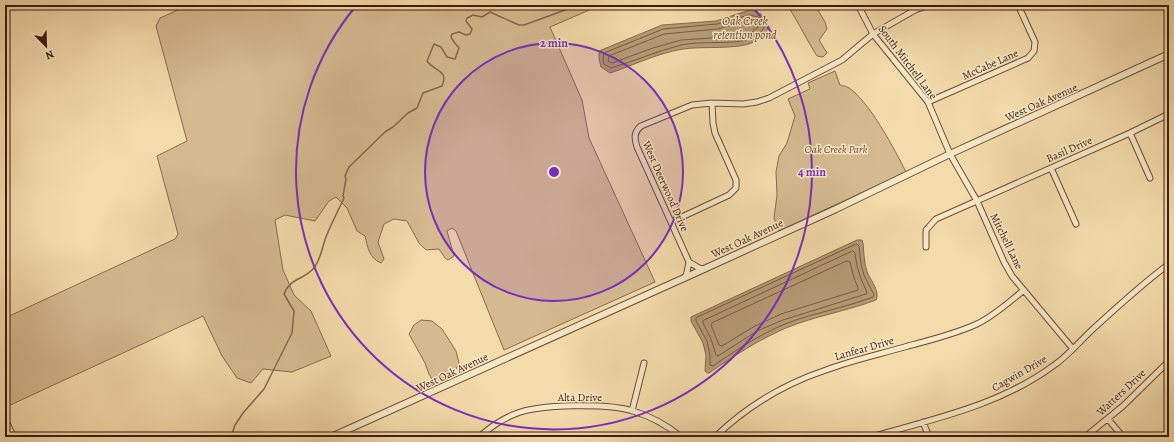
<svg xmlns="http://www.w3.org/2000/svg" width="1174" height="442" font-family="Alegreya,serif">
<rect width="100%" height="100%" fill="#f4dbab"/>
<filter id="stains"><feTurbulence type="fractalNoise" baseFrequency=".005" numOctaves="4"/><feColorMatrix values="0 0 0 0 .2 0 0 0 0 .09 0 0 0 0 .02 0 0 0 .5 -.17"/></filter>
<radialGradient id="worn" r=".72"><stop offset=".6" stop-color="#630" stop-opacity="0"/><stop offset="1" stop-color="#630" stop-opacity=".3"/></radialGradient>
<!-- green -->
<path fill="#d5ba90" stroke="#886a4e" d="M189,5h412l-51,22 32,73 7,38 66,144 -151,68 -48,-119 -4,-3 -5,3 7,25 -6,4 -3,-2 -6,-9 -13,1 -7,-7 -12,-22 -13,-2 -10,5 -6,18 6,17 -3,4c-12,-5 -13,-15 -16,-27l-8,-5 -10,-23 -11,-11 -7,4 -14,20 -30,-6 -10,5 8,50 11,25 17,16 20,45 -39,16 -29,-3 -12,14 -14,-5 -15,-22 -19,-40 -197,91 -1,-89 170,-79 3,-5 -21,-78 30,-15 -31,-115 4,-8z
M787,5h28l10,17 2,7 -8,11 8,13 -4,4 -6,-1c-11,-17 -19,-35 -30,-51z
M835,71l5,14c3,1 6,1 9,3 20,13 46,62 57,84l-127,59 -5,-13 3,-23 -1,-23 3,-16 8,-13 8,-27 -7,-17 22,-10 -2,-6z
M421,320l11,1 10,8 14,22 3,12 -4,8 -21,12 -5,-9 -4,-11 -16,-29 5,-9z"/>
<!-- water -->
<path fill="#b59a75" stroke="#85674b" d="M750,10l11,4 8,13c-4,7 -8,12 -15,15 -16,8 -52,4 -71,7 -25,4 -49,16 -73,24l-9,-6 -2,-8v-8l63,-26 54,-4z
M857,240h5l1,3c1,10 1,22 5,31 4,8 12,18 8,26 -29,11 -61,16 -90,28 -28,12 -52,28 -77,45h-2l-2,-2 1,-16 -3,-12 -12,-22v-4z"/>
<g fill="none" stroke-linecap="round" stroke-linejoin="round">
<!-- shore -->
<path stroke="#785a40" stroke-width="1" d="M750,15l8,2 6,10c-4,9 -13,12 -22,14 -20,3 -41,0 -61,4 -24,6 -46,16 -70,23l-7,-4 -1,-5 1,-6 59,-24 54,-5z
M750,20l5,2 3,5 -8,7 -9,2 -60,4 -28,8 -41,15 -4,-2 1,-5 55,-22 53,-5z
M857,244l2,2 2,18 3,11 10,20 -1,2c-29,11 -60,16 -88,27 -26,11 -49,26 -72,42l-3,-1v-10l-3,-14 -11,-20v-3z
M853,251l2,2c2,16 5,25 12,39l-1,2 -83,26 -26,11 -39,25 -2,-1 -5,-16 -8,-16v-2z
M847,261l3,1 4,16 4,10v2l-77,24 -26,12 -33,20 -3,-1 -8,-20 1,-2z"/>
<!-- stream -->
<path stroke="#85674b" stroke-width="1.5" d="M231,437l4,-12 8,-12 21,-24 28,-56 2,-22 -10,-17c6,-16 19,-14 29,-25 8,-9 9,-22 13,-32 5,-13 12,-26 18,-39l-1,-2 3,-17 -1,-3 4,-9 36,-35 8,-5 15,-14 9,-5 6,-15 19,-7c7,-16 -7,-14 -15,-25l7,-17 7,3 6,10 8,2 4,-11 -5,-6 -3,-5 1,-3 7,-2 7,3 4,-1 2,-5 -6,-8 1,-3 6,-3 9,2 8,-5 29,13h5l55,-20"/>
<defs>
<path id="minor" d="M858,5l15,29 55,68 22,52 27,47 27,61 8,14 61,73
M928,102l100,-44 6,-7 1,-9 -17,-37
M1130,133l20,45
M1051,168l25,56
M671,222l58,-27 7,-7v-8l-21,-47 -2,-10 -1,-20
M926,247v-17l10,-11 194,-86 39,-19
M689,262l10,6 5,1
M685,278l2,-6 2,-10 -52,-115c-3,-9 -3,-15 4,-21l51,-21 20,-2 31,1 14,-2 12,-4 73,-38 31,-26 42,-24 15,-5
M632,411l12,-48
M1108,419l15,18
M923,422l6,15
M479,437c12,-10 21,-17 36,-23 24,-10 94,-11 118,-3 17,5 35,15 48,26
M715,437c32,-31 69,-53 111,-67 26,-10 55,-16 82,-24 23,-6 47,-12 69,-22 17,-8 32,-22 47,-34
M871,437c63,-18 129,-32 182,-71 15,-10 27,-25 40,-37 25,-23 49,-45 76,-65
M1085,437l38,-31 46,-45"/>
<path id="tertiary" d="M5,420l8,17
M331,437l373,-168 132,-60 114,-55 219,-100"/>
</defs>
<!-- minor casing -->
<use href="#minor" stroke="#6a4b33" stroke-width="7"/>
<!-- tertiary casing -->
<use href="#tertiary" stroke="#6a4b33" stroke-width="8"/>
<!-- minor -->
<use href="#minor" stroke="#f8e8c8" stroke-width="5"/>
<!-- tertiary -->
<use href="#tertiary" stroke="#f8e8c8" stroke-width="6"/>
</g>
<!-- distance rings -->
<circle cx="554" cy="172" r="129" fill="#7b2cbf" fill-opacity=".12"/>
<g fill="none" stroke="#7b2cbf" stroke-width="2">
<circle cx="554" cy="172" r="129"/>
<path d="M752 6A258 258 0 1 1 356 6"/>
</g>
<g text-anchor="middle" stroke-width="3" stroke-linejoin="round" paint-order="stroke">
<!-- street labels -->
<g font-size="11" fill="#3c1b0b" stroke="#f8e8c8">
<text transform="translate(908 62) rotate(53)" y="4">South Mitchell Lane</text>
<text transform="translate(990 64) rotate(-24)" y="4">McCabe Lane</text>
<text transform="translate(1041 102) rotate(-24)" y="4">West Oak Avenue</text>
<text transform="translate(1069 149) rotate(-24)" y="4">Basil Drive</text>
<text transform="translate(666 186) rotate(66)" y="4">West Deerwood Drive</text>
<text transform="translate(747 238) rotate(-25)" y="4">West Oak Avenue</text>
<text transform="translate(1007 241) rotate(64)" y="4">Mitchell Lane</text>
<text transform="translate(864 348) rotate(-16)" y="4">Lanfear Drive</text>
<text transform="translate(452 372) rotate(-25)" y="4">West Oak Avenue</text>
<text transform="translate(1019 373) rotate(-30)" y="4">Cagwin Drive</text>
<text transform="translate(1121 392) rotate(-43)" y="4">Watters Drive</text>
<text x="580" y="401">Alta Drive</text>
</g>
<!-- park labels -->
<g font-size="11" font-style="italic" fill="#6a4b33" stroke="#f8e8c8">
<text x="836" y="153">Oak Creek Park</text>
</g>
<!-- water labels -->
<g font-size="12" font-style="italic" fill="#664730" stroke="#f8e8c8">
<text x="745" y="25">Oak Creek<tspan x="745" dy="14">retention pond</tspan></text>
</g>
</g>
<circle cx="554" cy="172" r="6" fill="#7b2cbf" stroke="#f8e8c8" stroke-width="2"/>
<g font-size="12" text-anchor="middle" font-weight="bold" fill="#7b2cbf" stroke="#f8e8c8" stroke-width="3" stroke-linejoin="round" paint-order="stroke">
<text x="554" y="47">2 min</text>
<text x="812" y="176">4 min</text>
</g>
<!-- margin -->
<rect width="1174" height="442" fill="none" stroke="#f4dbab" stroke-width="20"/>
<rect x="6" y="6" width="1162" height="430" fill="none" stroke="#3c1b0b" stroke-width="2"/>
<rect x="10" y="10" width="1154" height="422" fill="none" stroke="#3c1b0b"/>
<!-- north arrow -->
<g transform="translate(46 46) rotate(157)" stroke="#f8e8c8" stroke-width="3" paint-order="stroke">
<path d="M0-3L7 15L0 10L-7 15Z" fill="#3c1b0b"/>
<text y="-6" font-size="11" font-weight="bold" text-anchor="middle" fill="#3c1b0b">N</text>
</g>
<rect width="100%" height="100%" filter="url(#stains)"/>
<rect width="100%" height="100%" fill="url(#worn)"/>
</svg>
